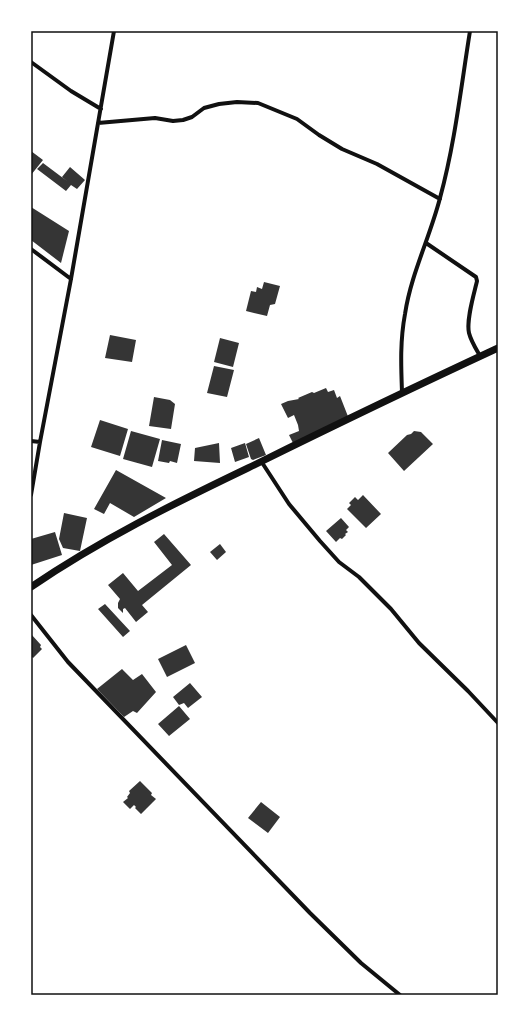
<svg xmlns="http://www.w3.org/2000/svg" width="529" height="1026" font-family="Georgia,serif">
<rect width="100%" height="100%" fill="#fff"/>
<!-- building -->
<path fill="#353535" d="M31,151l12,9 -12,15z
M43,163l24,18 -5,-4 8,-10 15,13 -8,9 -6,-4 -5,6 -29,-22z
M31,207l38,24 -8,32 -30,-23z
M264,282l16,4 -5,18 -5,1 -3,11 -21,-5 5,-20 5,1 1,-5 5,2z
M110,335l26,5 -4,22 -27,-4z
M220,338l19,5 -6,24 -19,-5z
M214,366l20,4 -7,27 -20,-4z
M326,388l2,4 6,-2 3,8 3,-2 9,23 -56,24 -4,-8 10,-4 -1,-6 -4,-10 -6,3 -7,-14 7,-3 11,-2 -1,-1 14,-6 2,1z
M154,397l16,3 5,4 -4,25 -22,-3z
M100,420l28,9 -8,27 -29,-9z
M131,431l29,8 -8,28 -29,-8z
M414,431l7,1 12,12 -29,27 -16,-18 19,-18 4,-1z
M259,438l7,17 -13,5 -2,-1 -5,-15z
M162,440l19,4 -4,19 -7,-2 -1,2 -11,-2z
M219,443l1,20 -26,-2 1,-13z
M245,443l4,14 -14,5 -4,-14z
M116,470l50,28 -32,19 -24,-14 -6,11 -10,-5z
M363,495l18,19 -15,14 -19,-19 4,-4 -2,-2 6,-6 3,3z
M64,513l23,5 -7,33 -17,-3 -4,-9z
M341,518l8,9 -3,3 2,2 -3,2 1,1 -4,4 -2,-1 -4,4 -10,-11z
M55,532l7,23 -31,10v-26z
M164,534l27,31 -49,40 6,7 -12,10 -11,-14 -2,1v4l-5,-5v-5l2,-4 -12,-14 15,-12 15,18 34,-26 -18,-23z
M220,544l6,8 -9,8 -7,-8z
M105,604l25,27 -7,6 -25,-28z
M31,634l10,11 -1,2 2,2 -9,9 -2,-2z
M186,645l9,18 -28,14 -9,-18z
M122,669l11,11 9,-6 14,18 -19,21 -4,-2 -9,6 -27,-28z
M190,683l12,14 -14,11 -4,-5 -5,2 -6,-8z
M179,706l11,13 -21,17 -11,-12z
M140,781l12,12 -1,2 5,4 -15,15 -6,-6 1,-1 -2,-2 -4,4 -7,-7 5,-4 -1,-1 3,-4 -1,-2z
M261,802l19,15 -12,16 -20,-15z"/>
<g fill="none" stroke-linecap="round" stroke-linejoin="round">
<!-- minor -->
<path stroke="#111" stroke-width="4" d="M31,62l40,29 30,18
M98,123l57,-5 18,3 10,-1 9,-3 12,-9 15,-4 18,-2 21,1 39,16 22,16 23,14 35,15 63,35
M426,243l50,34 1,4c-3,13 -11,39 -8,52 2,8 7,16 11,23
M31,249l40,30
M402,392c-1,-27 -2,-51 3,-78 6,-40 25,-77 35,-116 15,-55 21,-111 30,-167
M31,441l9,1
M261,461l28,43 31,37 19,21 20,15 32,32 28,34 49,48 30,32
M31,495l9,-53 31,-163 43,-248
M31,615l37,47 242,251 51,50 39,32"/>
<!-- tertiary -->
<path stroke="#111" stroke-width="7" d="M31,587c69,-47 142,-83 217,-119 83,-41 166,-81 250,-120"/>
</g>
<!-- border -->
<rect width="529" height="1026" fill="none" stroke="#ffffff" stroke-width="64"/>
<rect x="32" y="32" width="465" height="962" fill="none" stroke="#111" stroke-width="1.5"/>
</svg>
